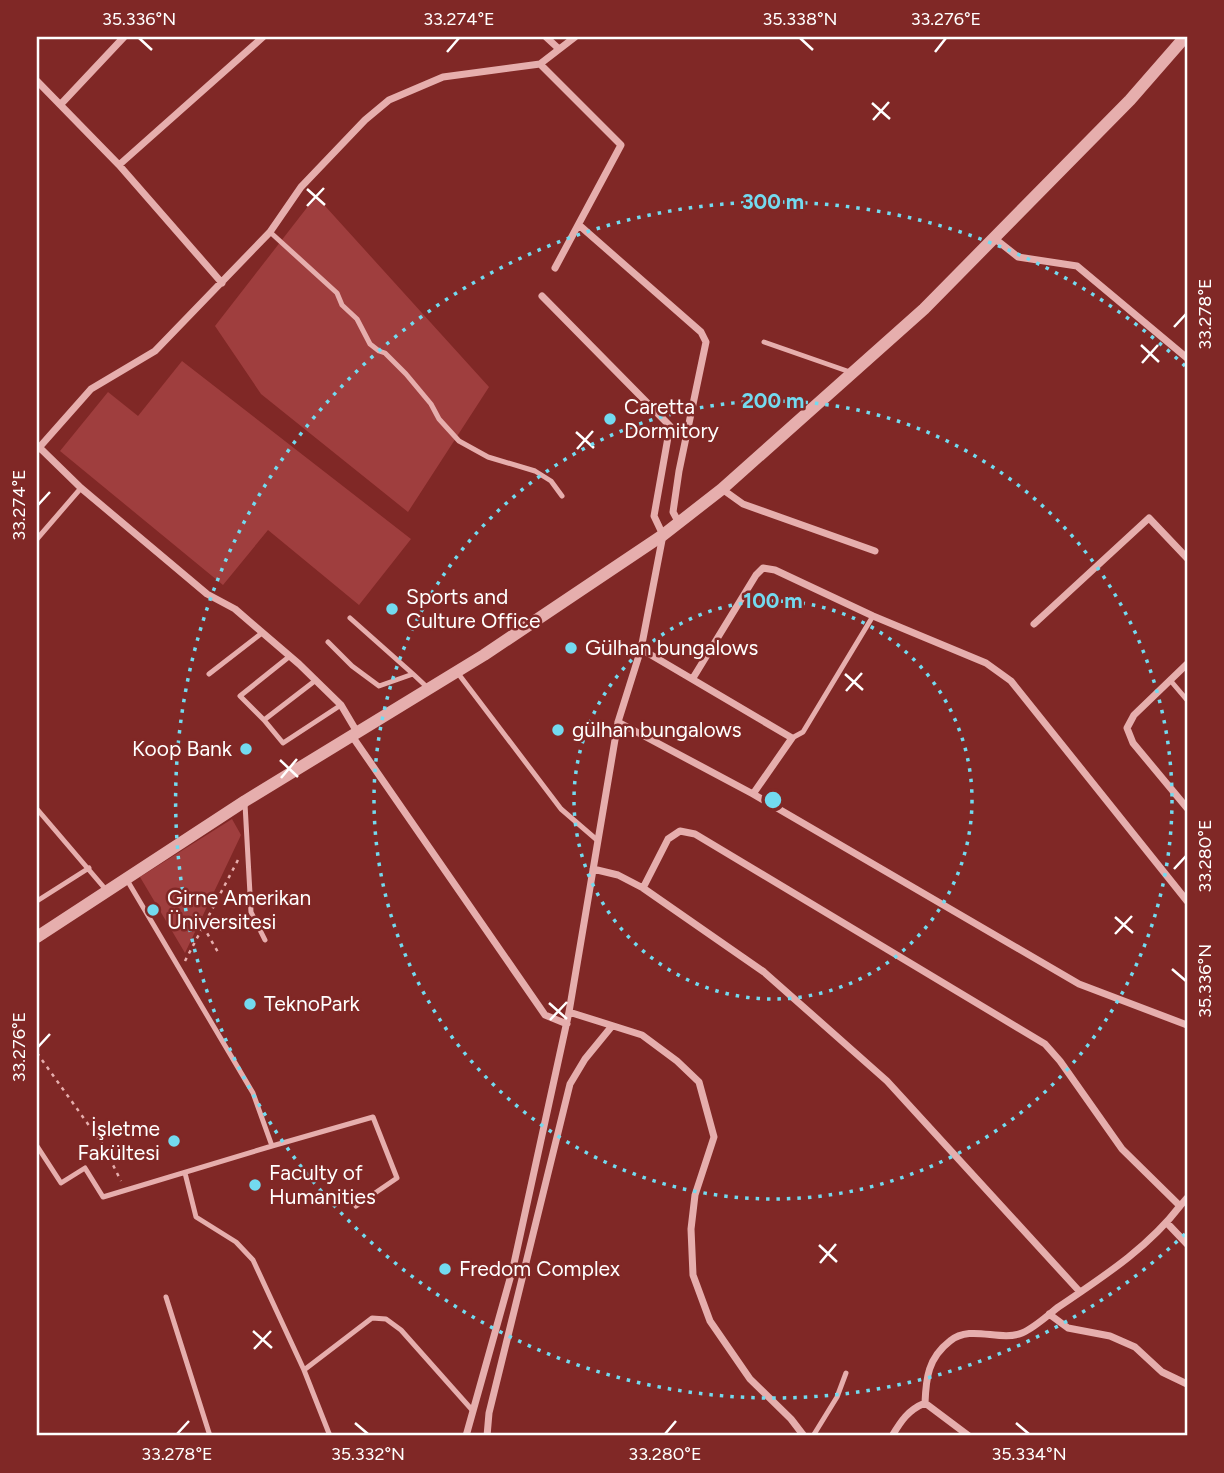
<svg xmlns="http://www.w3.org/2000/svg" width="1224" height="1473" font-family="Figtree,sans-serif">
<rect width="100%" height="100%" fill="#802826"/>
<!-- green -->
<path fill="#9f3e3e" d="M316,196l173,191 -81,125 -147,-118 -46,-68z
M182,361l229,178 -52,66 -91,-75 -45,55 -163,-134 48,-59 30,24z
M232,819l9,16 -56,118 -45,-76z"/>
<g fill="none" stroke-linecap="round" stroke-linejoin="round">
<!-- path -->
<path stroke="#e6aead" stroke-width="2.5" stroke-dasharray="3.5 5" stroke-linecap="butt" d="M203,926l16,28
M185,961l54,-103
M37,1053l66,92 18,36"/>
<!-- service -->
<path stroke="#e6aead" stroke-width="5" d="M270,232l67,61 5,12 15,14 13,25 9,7 6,2 21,21 25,30 8,15 20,22 29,16 47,14 16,10 11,15
M764,342l86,30
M37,539l44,-51
M350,618l63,56
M328,642l24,24 27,20 34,-12 16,15
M290,656l-50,40 24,24 19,23 58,-38
M457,672l104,137 36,31
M209,674l53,-41
M1170,680l17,20
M264,720l52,-40
M792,738l11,-6 70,-116
M245,804l6,108 14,28
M37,809l70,82
M127,880l126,213 19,53 101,-29 24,61 -41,28
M37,901l52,-33
M37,1146l24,37 24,-15 18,29 169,-51
M185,1173l11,44 40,25 17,18 51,110 26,66
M166,1297l44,139
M304,1370l68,-52 14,1 15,11 72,81
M813,1436l24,-39 9,-24"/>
<!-- minor -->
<path stroke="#e6aead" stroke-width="7" d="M546,37l13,12
M540,64l81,81 -66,123
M37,81l82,84 103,118
M61,104l63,-67
M119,165l144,-128
M579,225l122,107 5,10 -27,129 -6,41 6,11
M994,238l24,19 59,9 110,92
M40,448l41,40 126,106 28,15 64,55 42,41 16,27
M37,450l54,-61 64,-38 115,-119 31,-45 64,-67 24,-20 54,-23 97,-13 35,-27
M722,489l21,15 132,47
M1034,624l115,-106 38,40
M641,649l151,89 -39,56
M1187,664l-53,51 -7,13 6,15 54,65
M693,678l63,-103 7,-7 12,2 98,46 113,47 25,18 176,220
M618,722l135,72 326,190 108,41
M352,736l193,279 22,9
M593,869l25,6 25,13 121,84 123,109 193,211
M643,888l25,-49 12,-8 15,3 350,210 15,17 62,88 58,57 7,-8
M569,1012l73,23 35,26 22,21 15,55 -19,58 -4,34 2,46 17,46 40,58 41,40 13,17
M1167,1223l20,21
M1049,1314l19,14 42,8 25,11 27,25 25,12
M925,1403c1,-25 3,-45 25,-62 21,-17 49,1 72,-8 12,-5 25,-17 35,-25 44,-30 90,-59 123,-102
M925,1403l44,33
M466,1436l47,-168 56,-256 49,-290 23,-73 22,-114 -9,-19 16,-90 -128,-130
M487,1436l2,-23 81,-329 15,-25 27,-33
M892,1436c9,-15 16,-26 33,-33"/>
<!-- tertiary -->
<path stroke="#e6aead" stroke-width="12" d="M37,937l208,-136 239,-146 179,-120 59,-46 202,-180 206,-209 55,-63"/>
</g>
<!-- ticks -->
<path fill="none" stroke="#fff" stroke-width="2.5" d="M139,38l13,12M800,38l13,12M447,52l12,-14M935,52l11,-14M872,103l18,16M873,120l16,-18M307,189l18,16M307,206l17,-18M1174,327l12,-13M1141,345l18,17M1142,363l16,-18M576,432l18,16M577,449l16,-18M38,505l12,-13M845,674l18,16M846,691l16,-18M280,760l18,17M281,778l16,-19M1174,869l12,-13M1115,917l18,16M1115,934l17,-18M1172,969l14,12M549,1003l18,16M550,1020l17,-18M38,1047l12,-13M819,1245l18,17M820,1263l16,-19M253,1331l19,17M254,1349l17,-18M355,1423l13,11M1016,1423l13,11M177,1434l12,-13M665,1434l11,-13"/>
<!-- distance rings -->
<g fill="none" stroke="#73daef" stroke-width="3.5" stroke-dasharray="3.5 7">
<circle cx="773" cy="800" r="199"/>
<circle cx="773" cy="800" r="399"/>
<path d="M1185 1234A598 598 0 1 1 1185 366"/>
</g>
<!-- markers -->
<g fill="#73daef" stroke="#802826" stroke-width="2.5">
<circle cx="610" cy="419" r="7"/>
<circle cx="392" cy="609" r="7"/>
<circle cx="571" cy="648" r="7"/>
<circle cx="558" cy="730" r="7"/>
<circle cx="246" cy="749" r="7"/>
<circle cx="153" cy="910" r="7"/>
<circle cx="250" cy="1004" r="7"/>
<circle cx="174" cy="1141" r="7"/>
<circle cx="255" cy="1185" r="7"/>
<circle cx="445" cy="1269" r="7"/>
</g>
<g text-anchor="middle" stroke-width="5" stroke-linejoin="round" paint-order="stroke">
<!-- poi labels -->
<g font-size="21" fill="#fff" stroke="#802826" text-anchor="start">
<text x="624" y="414">Caretta<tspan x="624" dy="24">Dormitory</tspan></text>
<text x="406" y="604">Sports and<tspan x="406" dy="24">Culture Office</tspan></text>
<text x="585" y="655">Gülhan bungalows</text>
<text x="572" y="737">gülhan bungalows</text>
<text x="232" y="756" text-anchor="end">Koop Bank</text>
<text x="167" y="905">Girne Amerikan<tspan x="167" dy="24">Üniversitesi</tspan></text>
<text x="264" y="1011">TeknoPark</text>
<text x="160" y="1136" text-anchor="end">İşletme<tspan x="160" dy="24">Fakültesi</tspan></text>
<text x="269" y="1180">Faculty of<tspan x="269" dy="24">Humanities</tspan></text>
<text x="459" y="1276">Fredom Complex</text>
</g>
</g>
<circle cx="773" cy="800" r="10" fill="#73daef" stroke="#802826" stroke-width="3.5"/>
<g font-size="21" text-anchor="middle" font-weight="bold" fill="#73daef" stroke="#802826" stroke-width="5" stroke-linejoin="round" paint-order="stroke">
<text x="773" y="209">300 m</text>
<text x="773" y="408">200 m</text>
<text x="773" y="608">100 m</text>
</g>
<!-- border -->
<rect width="1224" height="1473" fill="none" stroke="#802826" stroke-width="77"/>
<rect x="38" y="38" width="1148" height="1396" fill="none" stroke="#fff" stroke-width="2.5"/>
<g font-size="18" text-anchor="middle" fill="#fff">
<text x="139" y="25">35.336°N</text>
<text x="459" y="25">33.274°E</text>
<text x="800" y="25">35.338°N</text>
<text x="946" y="25">33.276°E</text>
<text transform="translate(1205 314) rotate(-90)" y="6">33.278°E</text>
<text transform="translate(19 505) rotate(-90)" y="6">33.274°E</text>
<text transform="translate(1205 856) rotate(-90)" y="6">33.280°E</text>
<text transform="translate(1205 981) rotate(-90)" y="6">35.336°N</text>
<text transform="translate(19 1047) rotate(-90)" y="6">33.276°E</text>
<text x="177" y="1460">33.278°E</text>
<text x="368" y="1460">35.332°N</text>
<text x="665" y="1460">33.280°E</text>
<text x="1029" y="1460">35.334°N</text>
</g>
</svg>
